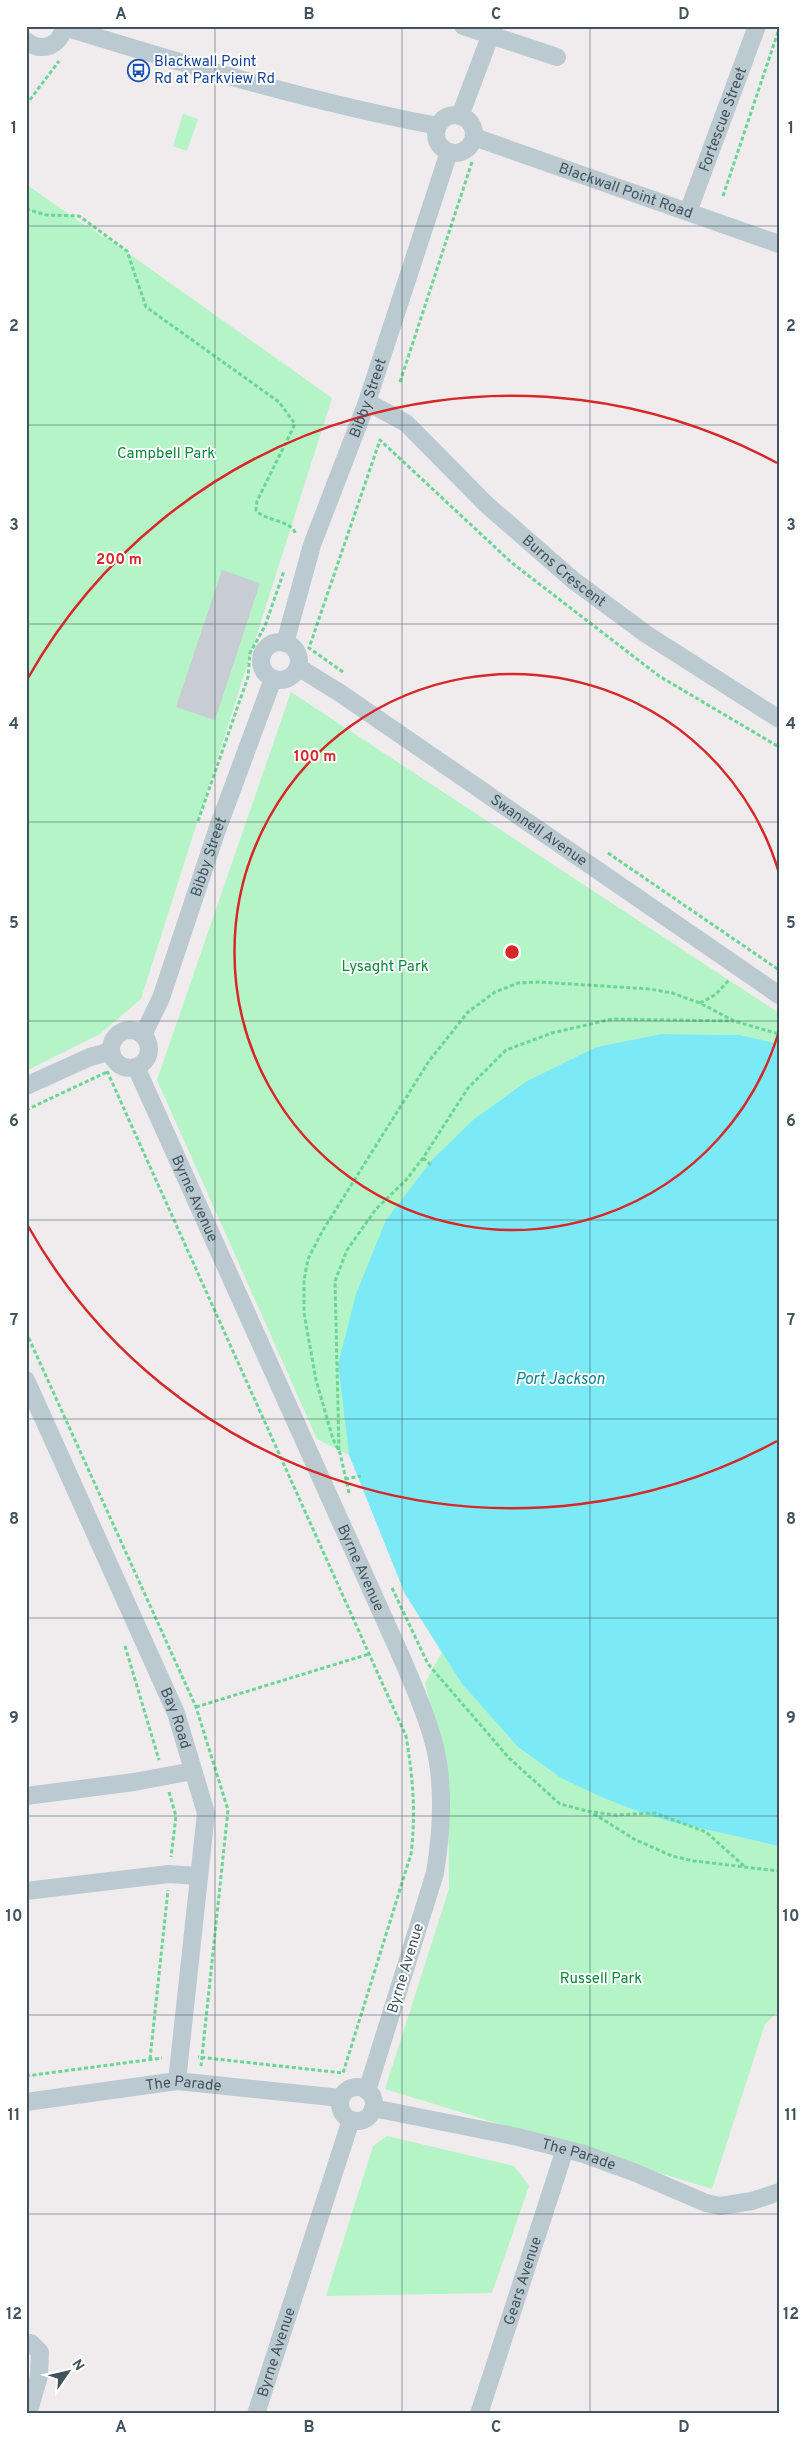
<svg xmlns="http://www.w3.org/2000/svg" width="805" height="2440" font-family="Overpass,sans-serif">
<rect width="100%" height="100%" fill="#f0eced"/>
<!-- green -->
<path fill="#b5f4c7" d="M183,114l15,5 -11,32 -14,-5z
M26,184l60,42 2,-1 14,12 2,-1 228,162 -191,601 -41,35 -74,37z
M291,692l488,321v31l-39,-9 -79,-1 -65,13 -69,34 -53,38 -136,246 11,90 -32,-16 -160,-359z
M442,1652l20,32 56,63 43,31 40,19 41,16 26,8 111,25v165l-14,13 -53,165 -327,-100 64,-200 -1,-115 -23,-91z
M387,2136l127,30 15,20 -37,107 -166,3 47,-150z"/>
<!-- water -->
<path fill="#7ce9f6" d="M661,1034l79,1 39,9v802l-111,-25 -26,-8 -41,-16 -40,-19 -43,-31 -56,-63 -57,-90 -56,-139 -11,-90 18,-71 30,-74 46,-60 42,-41 53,-38 69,-34z"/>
<!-- building -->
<path fill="#c8cdd3" d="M222,570l38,13 -45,137 -39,-13z"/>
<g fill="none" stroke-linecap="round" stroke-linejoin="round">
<!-- path -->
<path stroke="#69d695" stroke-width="3" stroke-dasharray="4 2.5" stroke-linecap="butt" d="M26,105l33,-44
M723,196l56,-167
M26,209l20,6 33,1 48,35 19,56 133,95 16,22 -38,77 -1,9c9,12 36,9 40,25
M400,382l72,-220
M343,672l-34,-24 71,-208 132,123 147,113 120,71
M198,821l50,-144 2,-24 15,-27 19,-55
M608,853l171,117
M700,1003l15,-8 14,-15
M107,1071l299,665c7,42 10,77 5,118l-68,219 -145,-16
M26,1110l81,-38
M423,1158l8,7
M26,1332l170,375 32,103 -27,256
M339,1450l-4,-169 12,-31 29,-41 30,-29 17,-22 45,-70 38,-38 46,-17 60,-14 122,2
M345,1479l16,-3
M349,1493l-9,-40 -7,-14 -17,-59 -12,-67v-33l4,-21 15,-29 106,-169 39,-49 27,-20 23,-9 21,-1 111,7 22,4 28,10 34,18 45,13
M392,1588l36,76 81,94 51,46 31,8 43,27 38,17 22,5 85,10
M125,1646l34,114
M196,1707l173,-53
M169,1792l7,24 -5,41
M594,1812l21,3 40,-2 51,19 38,34
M150,2059l18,-169
M26,2076l136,-18"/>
<!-- minor -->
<g stroke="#bbcad1" stroke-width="18">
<path d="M463,26l94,31"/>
<path d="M64,27c123,38 247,75 374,99"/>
<path d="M26,41c16,12 35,5 38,-15"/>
<circle cx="455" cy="134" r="19"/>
<path d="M460,116l34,-90"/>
<path id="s1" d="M474,137l305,107"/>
<path id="s2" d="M688,212l69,-186"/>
<path id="s3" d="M367,402l39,21 81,82 86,75 73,54 133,85"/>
<circle cx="280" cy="661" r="19"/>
<path id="s4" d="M285,643l27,-98 55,-143 82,-250"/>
<path id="s5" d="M298,667l42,26 439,302"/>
<circle cx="130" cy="1049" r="19"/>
<path id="s6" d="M143,1035l18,-37 56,-168 56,-151"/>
<path id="s7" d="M136,1067l264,587c12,28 25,56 33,86 12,42 9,90 2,133l-68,218"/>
<path d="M26,1086l64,-29 21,-6"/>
<path id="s8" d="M26,1380l150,333 30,100 -29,268"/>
<path d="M26,1796l108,-14 59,-11"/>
<path d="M26,1891l143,-17 30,2"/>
<circle cx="357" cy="2104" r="17"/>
<path id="s9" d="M26,2102l151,-21 164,17"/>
<path id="s10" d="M373,2108l145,29 66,17 52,19 70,30 14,3 32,-5 27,-9"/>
<path d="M26,2344l5,-1 9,9 -1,24 -11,38"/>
<path id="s11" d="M256,2414l95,-294"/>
<path id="s12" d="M479,2414l86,-265"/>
</g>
</g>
<!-- grid -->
<path fill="none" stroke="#43535d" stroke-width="1" stroke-opacity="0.55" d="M215,26v2388M402,26v2388M590,26v2388M26,226h753M26,425h753M26,624h753M26,822h753M26,1021h753M26,1220h753M26,1419h753M26,1618h753M26,1816h753M26,2015h753M26,2214h753"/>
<!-- distance rings -->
<g fill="none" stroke="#d62828" stroke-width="2.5">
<path d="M779 1031A278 278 0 1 1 779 873"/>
<path d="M777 1441A556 556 0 0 1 28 1226M28 678A556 556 0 0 1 777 463"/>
</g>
<!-- icons -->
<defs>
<symbol id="bus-ring" viewBox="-11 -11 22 22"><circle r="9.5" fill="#fff" stroke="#1a4fb4" stroke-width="1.5"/><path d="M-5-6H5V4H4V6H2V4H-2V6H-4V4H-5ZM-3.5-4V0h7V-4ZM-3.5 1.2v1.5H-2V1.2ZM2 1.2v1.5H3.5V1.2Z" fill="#1a4fb4"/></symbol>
</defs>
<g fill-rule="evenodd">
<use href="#bus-ring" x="126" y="58" width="25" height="25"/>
</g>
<g text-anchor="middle" stroke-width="4" stroke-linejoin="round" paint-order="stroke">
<!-- transit labels -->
<g font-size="15" fill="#164399" stroke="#fff" text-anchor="start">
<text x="154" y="66">Blackwall Point<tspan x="154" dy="17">Rd at Parkview Rd</tspan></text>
</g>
<!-- street labels -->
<g font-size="15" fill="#43535d" stroke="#fff">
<text dy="5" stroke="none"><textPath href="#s2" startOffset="99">Fortescue Street</textPath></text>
<text dy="5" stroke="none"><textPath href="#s1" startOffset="161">Blackwall Point Road</textPath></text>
<text dy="5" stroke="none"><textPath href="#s4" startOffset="259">Bibby Street</textPath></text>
<text dy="5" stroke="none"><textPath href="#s3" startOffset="261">Burns Crescent</textPath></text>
<text dy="5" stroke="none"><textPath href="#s5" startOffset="291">Swannell Avenue</textPath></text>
<text dy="5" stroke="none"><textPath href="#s6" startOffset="190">Bibby Street</textPath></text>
<text dy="5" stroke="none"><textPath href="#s7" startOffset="144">Byrne Avenue</textPath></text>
<text dy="5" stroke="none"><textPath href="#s7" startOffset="549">Byrne Avenue</textPath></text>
<text dy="5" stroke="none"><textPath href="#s8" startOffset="370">Bay Road</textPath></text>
<text transform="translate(405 1968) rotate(-73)" y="5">Byrne Avenue</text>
<text dy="5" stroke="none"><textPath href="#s9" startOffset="159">The Parade</textPath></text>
<text dy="5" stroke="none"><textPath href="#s10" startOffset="211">The Parade</textPath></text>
<text dy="5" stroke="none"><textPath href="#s12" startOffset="140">Gears Avenue</textPath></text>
<text dy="5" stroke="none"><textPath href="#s11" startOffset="65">Byrne Avenue</textPath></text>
</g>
<!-- park labels -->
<g font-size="15" fill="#0b863c" stroke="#fff">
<text x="166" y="458">Campbell Park</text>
<text x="385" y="971">Lysaght Park</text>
<text x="601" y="1983">Russell Park</text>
</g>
<!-- water labels -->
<g font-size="16" font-style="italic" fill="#038392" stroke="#fff">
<text x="560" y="1384">Port Jackson</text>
</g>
</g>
<circle cx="512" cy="952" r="8" fill="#d62828" stroke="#fff" stroke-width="2.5"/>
<g font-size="15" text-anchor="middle" font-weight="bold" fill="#d62828" stroke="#fff" stroke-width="4" stroke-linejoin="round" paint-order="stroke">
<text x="119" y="564">200 m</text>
<text x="315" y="761">100 m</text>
</g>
<!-- border -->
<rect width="805" height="2440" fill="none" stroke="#ffffff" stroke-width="55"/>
<!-- north arrow -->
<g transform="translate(68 2372) rotate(56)" stroke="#ffffff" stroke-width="4" paint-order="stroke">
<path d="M0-4L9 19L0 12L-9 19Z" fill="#43535d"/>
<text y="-8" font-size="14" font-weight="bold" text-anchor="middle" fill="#43535d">N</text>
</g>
<rect x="28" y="28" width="750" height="2384" fill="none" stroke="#43535d" stroke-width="2"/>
<g font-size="16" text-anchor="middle" font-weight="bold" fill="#43535d">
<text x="121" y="19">A</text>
<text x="309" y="19">B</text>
<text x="496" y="19">C</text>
<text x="684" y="19">D</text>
<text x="14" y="133">1</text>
<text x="791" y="133">1</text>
<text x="14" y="331">2</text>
<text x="791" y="331">2</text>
<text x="14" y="530">3</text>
<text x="791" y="530">3</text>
<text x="14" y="729">4</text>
<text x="791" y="729">4</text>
<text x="14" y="928">5</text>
<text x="791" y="928">5</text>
<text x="14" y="1126">6</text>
<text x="791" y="1126">6</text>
<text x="14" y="1325">7</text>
<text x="791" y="1325">7</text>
<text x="14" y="1524">8</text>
<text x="791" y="1524">8</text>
<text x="14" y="1723">9</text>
<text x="791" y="1723">9</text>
<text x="14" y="1921">10</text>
<text x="791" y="1921">10</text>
<text x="14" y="2120">11</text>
<text x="791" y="2120">11</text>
<text x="14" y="2319">12</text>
<text x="791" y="2319">12</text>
<text x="121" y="2432">A</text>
<text x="309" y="2432">B</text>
<text x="496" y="2432">C</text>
<text x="684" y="2432">D</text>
</g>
</svg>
